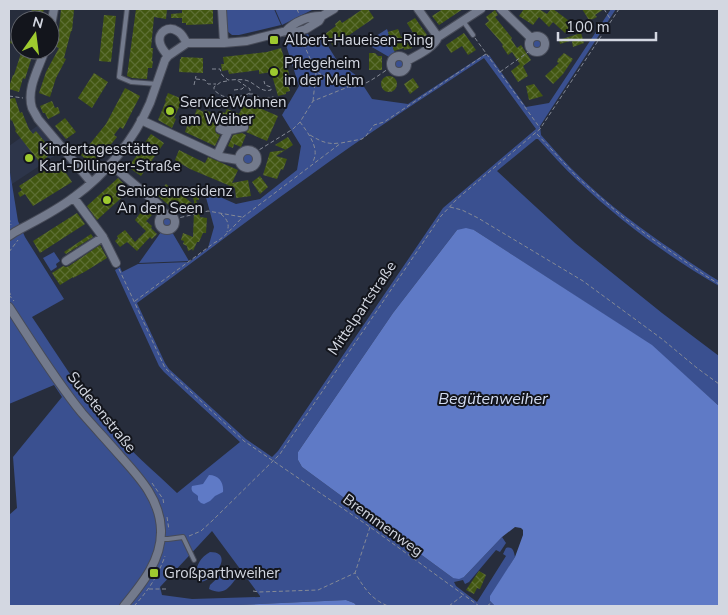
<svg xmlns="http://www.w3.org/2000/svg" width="728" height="615" font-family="'Nunito Sans',sans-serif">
<defs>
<pattern id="building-cross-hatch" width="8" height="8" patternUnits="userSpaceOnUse" patternTransform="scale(1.25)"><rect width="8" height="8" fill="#425711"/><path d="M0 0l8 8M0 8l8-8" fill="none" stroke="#5c6e33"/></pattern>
</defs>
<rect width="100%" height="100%" fill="#272d3c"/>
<!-- built -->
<path fill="#2d354a" d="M40,124l22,27 -50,33 -3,-18v-20z"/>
<!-- green -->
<path fill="#3a5090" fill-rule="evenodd" d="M226,9h48l7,16 -42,10h-7l-5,-4z
M275,9h37v1l-30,15z
M611,9h5l-76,117 1,9c13,14 25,29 39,42 29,28 61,52 94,74 15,11 30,21 45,30v5c-49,-28 -100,-66 -141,-105 -14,-13 -27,-28 -40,-42h-2l-39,32 78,72 87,70 57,43v50l-68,-61 -177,-115h-17l-64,83 -95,139v8l4,7 151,111 11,-1 38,-40 4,6 -6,9 -4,-2 -27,32 -4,2 -2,-4 -9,2 2,4 21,16 29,-46 -3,-2 3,-6c7,-2 8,4 9,9l-25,41v3l5,5h-138l-3,-3 -8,-3 -130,6h-207v-91l8,-7 -4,-51 49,-60 -8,-12 -45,19v-238l9,55 7,16 39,62 -32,18c25,37 48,74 76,108 21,25 46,46 69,68l63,-51 -76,-70 -5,-6 -44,-96 5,-3 2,5 16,-8 51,-2 19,-14 6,-21 -10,-37 32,14 24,-5 37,-29 4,-24 -19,-31 17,-29 -14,-44 23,-8 3,6 10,-5 17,27 19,14 15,23 36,5 77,-50 2,2 2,-1 37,52 23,-4zM484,58l52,71 -93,79 -165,243 -6,6 -26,-18 -77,-70 -4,-6 -28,-60c57,-41 113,-85 171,-126 57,-42 117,-80 176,-119zM212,531l48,65v1l-68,2 -30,-4 -2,-8z
M387,29l8,24 -6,4 -24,-14z
M529 44a8 8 0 1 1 16 0a8 8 0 1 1-16 0Z
M391 64a8 8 0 1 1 16 0a8 8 0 1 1-16 0Z
M239 159a9 9 0 1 1 18 0a9 9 0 1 1-18 0Z
M159 222a8 8 0 1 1 16 0a8 8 0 1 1-16 0Z
M161,232l5,1 6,-1 17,29 -50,2z
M54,252l6,9 -4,3 1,3 -6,4 -8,-13z
M210,552c25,0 4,29 -10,30l-5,-6c2,-12 5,-18 15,-24z
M230,569c5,1 7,3 7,8 -8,11 -13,19 -28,12l1,-4 16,-15z"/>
<!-- water -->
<path fill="#5f7ac6" d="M466,228l8,2 178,115 67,61v200h-224l-5,-5v-5l25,-39 8,-22v-5l-2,-2 -6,-1 -13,10 -38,40 -5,2 -6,-1 -151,-111 -4,-7v-8l95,-139 64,-83z
M209,475c10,0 15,8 14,17l-8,4 -5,5 -6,3 -3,-1 -3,-3v-4c-3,-3 -8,-4 -6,-10l11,-2z
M346,600l8,3 3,3h-141z"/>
<!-- building -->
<path fill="url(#building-cross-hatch)" d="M32,9h12l-3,11h-10l1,-4h-1z
M61,9l13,1 -2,21h-1l-7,27 2,1 -10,19 -6,19 -11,-4 7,-21 13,-24 -5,-2 2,-6h2z
M136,9h31l-1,10 -12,-2 -3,31h2l-1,13h1l-1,7h-4l-1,11 -15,-1 -5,-2z
M182,9h31v15l-27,1v-2h-4v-5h-11v-4l11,-1z
M363,9h5l6,9 -41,28 -8,-12 11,-8 -1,-2 5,-4 2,3z
M443,9h20l-24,16 -7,-9z
M524,9h15l8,5 4,-5h2l19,14 -7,10 -12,-11 -4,5 -10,-10 -6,8 -14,-9z
M582,9h22l-9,6 2,2 -4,2 -4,1z
M495,10l3,5 -3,2 17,21 -1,1 6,9 4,-3 10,15 -8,6 5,10 -10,6 -7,-11 9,-7 -8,-12 -4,3 -6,-9 1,-1 -3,-4 -15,-17 4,-3 -3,-4z
M104,15l12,1 -5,46 -12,-1z
M415,18l12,17 -9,6 -11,-18z
M15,27l5,1v19l-10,-4z
M398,29l3,8 7,-2 4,13 -8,2v-2l-10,3 -6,-19z
M464,33l12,17 -8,5 -6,-9 -11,7 -5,-8z
M581,33l3,10 -11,4 -1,-5 1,-2 -13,4 -1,-4z
M281,48l11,35 -4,1 2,7 -4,1v2l-8,2 -7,-24 -12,2v-4l-30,4 -1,-4 -6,1 -1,-7h3l-1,-7 44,-5z
M22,50h12l-9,29 -2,-1 -4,14 -10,-3v-2l4,-12h1z
M369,53h6l3,3h4v14h-13z
M564,53l9,6 -10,15 -10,10 -8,-8 14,-13 -2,-1 1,-3z
M181,57l22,1v15l-24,-1 1,-13h1z
M94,73l14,9 -16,26 -14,-10z
M381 84a8 8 0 1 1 16 0a8 8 0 1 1-16 0Z
M413,78l6,9 -9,7 -6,-10z
M534,84l9,12 -14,4 -3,-14z
M125,88l15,8 -17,33 -3,-2 -6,8 3,2 -24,29 -12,-11 25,-31z
M168,93l12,5v-2l5,2 -3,8 -2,-1 -6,13 2,1 -4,9 -14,-8 8,-19 -1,-1z
M15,98l5,15 2,-1 7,17 4,5 3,-3 17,21 -13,11 -21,-27 -4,-5 1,-1 -4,-10 -1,1 -2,-7v-15z
M52,101l3,7 3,-1 2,6 -12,6 -3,-6h-2l-3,-7z
M250,104l28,12 -11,25 -21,-9 3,-4 -1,-6 -10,-4 -2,5 -7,1 -6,-2 -1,2 -6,1 -1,5 1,3 4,2 -5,11 -30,-14 2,-6 3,1 7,-18 7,3 1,-2 12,5 2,-4 6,2 2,-4 12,5 4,-8 6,2z
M65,118l11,14 -10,7 -11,-13z
M242,133l4,2 -5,12 -7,-3 -1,4 -5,-2 5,-11z
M151,134l13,9 -23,33 -13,-9 17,-22 -1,-1z
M288,137l5,8 -17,11 11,3 -4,11 -2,-1 -4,10 -14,-4 7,-23 16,-2 -11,-5z
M179,150l26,13 3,-6 30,13 -6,13 16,-3 3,16 -15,2 -1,-10 -45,-19 -15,-9z
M56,162l6,9 2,-1 8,12 -39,24 -8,-12 -5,3 -2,-4 4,-3 -3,-4z
M260,176l8,11 -8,7 -8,-12z
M118,178l12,12 -33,30 -10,-14z
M166,184l8,6 1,-1 19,16v-4l-2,-6 6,-1 1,6h-3l4,17 7,1 -1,15h-3l-4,9h-2l-4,9 -1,-2 -4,2 -1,-5 -4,-2 1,-3 -3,-1 2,-7 10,4 1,-27 -13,3 -2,-9 -3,4 -2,-2 -2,2 -15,-13z
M144,208l8,7 -6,6 6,5 -1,2 6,6 -5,5 -2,-2 -13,14 -10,-9 -7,5 -5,-6 3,-3 -1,-2 8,-6 10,12 11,-11 -11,-11z
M77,213l8,11 -45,29 -7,-12z
M91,234l2,3 -27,17 -2,-2z
M100,245l7,13 -21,13 -13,7v-1l-13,8 -8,-12 11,-7 3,1 3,-1z
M479,571l7,4 -6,14 -3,-1 -3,6 -8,-4z"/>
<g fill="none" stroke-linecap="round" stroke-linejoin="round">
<defs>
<path id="lane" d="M127,9l-8,68 12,5 26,2
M463,21l10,14
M161,539h7l15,-2 11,23"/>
<path id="street" d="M222,9l2,34
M418,9l20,28 43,-28
M501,9l30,29
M50,31l4,-22
M286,31c8,-9 24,-16 36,-15
M529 44a8 8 0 1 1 16 0a8 8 0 1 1-16 0Z
M45,50c-6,18 -19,39 -13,58 2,4 4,7 6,11l53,63
M391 64a8 8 0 1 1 16 0a8 8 0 1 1-16 0Z
M168,56c-3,-4 -7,-8 -8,-13 -3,-11 9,-18 17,-12 5,2 7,8 10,12
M407,61c10,-6 27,-13 31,-24
M141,120l80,37 17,3
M220,129l5,2 19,-4
M239 159a9 9 0 1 1 18 0a9 9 0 1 1-18 0Z
M217,155l12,-25
M110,164l48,40 7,10
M74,198l29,39 13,26
M159 222a8 8 0 1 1 16 0a8 8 0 1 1-16 0Z
M9,236l6,-4c20,-11 41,-21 59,-35 32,-23 60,-57 76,-94 5,-14 10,-29 15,-43l3,-4 19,-13h37l23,-2 39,-10 7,2 13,-4 13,-8 3,-5 12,-7
M66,261l37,-24
M9,307c23,35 46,73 73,106 13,15 27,30 40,45 19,21 38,42 39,72 1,30 -19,54 -37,76"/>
</defs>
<!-- lane casing -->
<use href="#lane" stroke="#474b58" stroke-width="6"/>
<!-- street casing -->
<use href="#street" stroke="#474b58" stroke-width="10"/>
<!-- path -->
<path stroke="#858a96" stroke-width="1" stroke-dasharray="4 2.5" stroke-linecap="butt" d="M297,9l2,5
M604,9l7,11
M301,38l15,34 33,15c13,2 31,-13 42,-20
M475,38l65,90
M212,69h8l2,6 6,5c5,0 11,-1 17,0 10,2 15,13 26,10v-3l-6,-2 -1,-4
M500,72l31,-22
M196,79l9,1 3,4h8
M227,81l-6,1 -7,5v3c12,11 20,8 34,4l2,-1v-4l-13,-9
M194,85l2,-9
M234,90l8,-1 3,-3
M249,94h4l18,9h3l2,-2 -1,-3 -2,-1 -11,1
M9,96l14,2
M313,101l3,-28
M300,122c9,12 21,28 12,41
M537,134l41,44 46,40 27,20 55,38 13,8
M310,135c10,6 18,10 29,8
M254,153l39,-24 7,-7 13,-21 35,-14
M450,207l12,3 16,8 105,63 79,58 35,29 22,16
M221,214c6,5 9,10 6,18
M9,218l2,7
M174,219l34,-8 34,6
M9,252l9,-12
M119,269l46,99 79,73 126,86 109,79
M9,291l2,5
M9,295l5,6
M135,301l79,-58c12,-6 19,-17 29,-26l98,-74 21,-4 4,-3 8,-11 10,-3 102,-68
M152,483l11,16 1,6
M167,517l2,13
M370,527l-15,46c10,16 16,26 33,33
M189,536l12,-5 12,-11 67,-66 161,-238 16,-17 83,-70 79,-120
M149,589h17
M253,591l6,1 59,-2 37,-17
M134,606c14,-15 24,-30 31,-50
M449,606l13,-10
M487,606l4,-3"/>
<!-- lane -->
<use href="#lane" stroke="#737a8c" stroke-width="4"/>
<!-- street -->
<use href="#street" stroke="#737a8c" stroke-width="8"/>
</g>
<!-- markers -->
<g fill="#9eca2f" stroke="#13151c" stroke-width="2">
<rect x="269" y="35" width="10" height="10" rx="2.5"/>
<circle cx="274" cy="72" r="5"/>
<circle cx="170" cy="111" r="5"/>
<circle cx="29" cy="158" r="5"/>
<circle cx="107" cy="200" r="5"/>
<rect x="149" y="568" width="10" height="10" rx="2.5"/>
</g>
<g text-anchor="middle" stroke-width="4" stroke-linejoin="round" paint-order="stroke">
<!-- poi labels -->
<g font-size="15" fill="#d3d7e1" stroke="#13151c" text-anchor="start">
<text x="284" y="45">Albert-Haueisen-Ring</text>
<text x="284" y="68">Pflegeheim<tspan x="284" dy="17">in der Melm</tspan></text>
<text x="180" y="107">ServiceWohnen<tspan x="180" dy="17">am Weiher</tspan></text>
<text x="39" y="154">Kindertagesstätte<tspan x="39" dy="17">Karl-Dillinger-Straße</tspan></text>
<text x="117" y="196">Seniorenresidenz<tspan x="117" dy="17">An den Seen</tspan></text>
<text x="164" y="578">Großparthweiher</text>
</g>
<!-- street labels -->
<g font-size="15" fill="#d3d7e1" stroke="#13151c">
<text transform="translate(362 308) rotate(-56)" y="5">Mittelpartstraße</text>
<text transform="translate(102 412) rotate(51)" y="5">Sudetenstraße</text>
<text transform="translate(383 525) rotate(36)" y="5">Bremmenweg</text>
</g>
<!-- water labels -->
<g font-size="16" font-style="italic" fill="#d2dbf0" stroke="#13151c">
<text x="493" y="404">Begütenweiher</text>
</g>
</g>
<!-- border -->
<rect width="728" height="615" fill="none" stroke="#d3d7e1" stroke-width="20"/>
<!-- north arrow -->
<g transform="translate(35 35) rotate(14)"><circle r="24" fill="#13151c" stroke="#60636b"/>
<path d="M0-4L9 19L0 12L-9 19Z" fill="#9eca2f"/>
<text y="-8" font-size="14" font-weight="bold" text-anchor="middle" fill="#d3d7e1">N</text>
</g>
<!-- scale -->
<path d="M558 32v8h98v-8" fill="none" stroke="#d3d7e1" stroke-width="2.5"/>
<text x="566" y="32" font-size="15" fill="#d3d7e1" stroke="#13151c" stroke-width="4" paint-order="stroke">100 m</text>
</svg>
